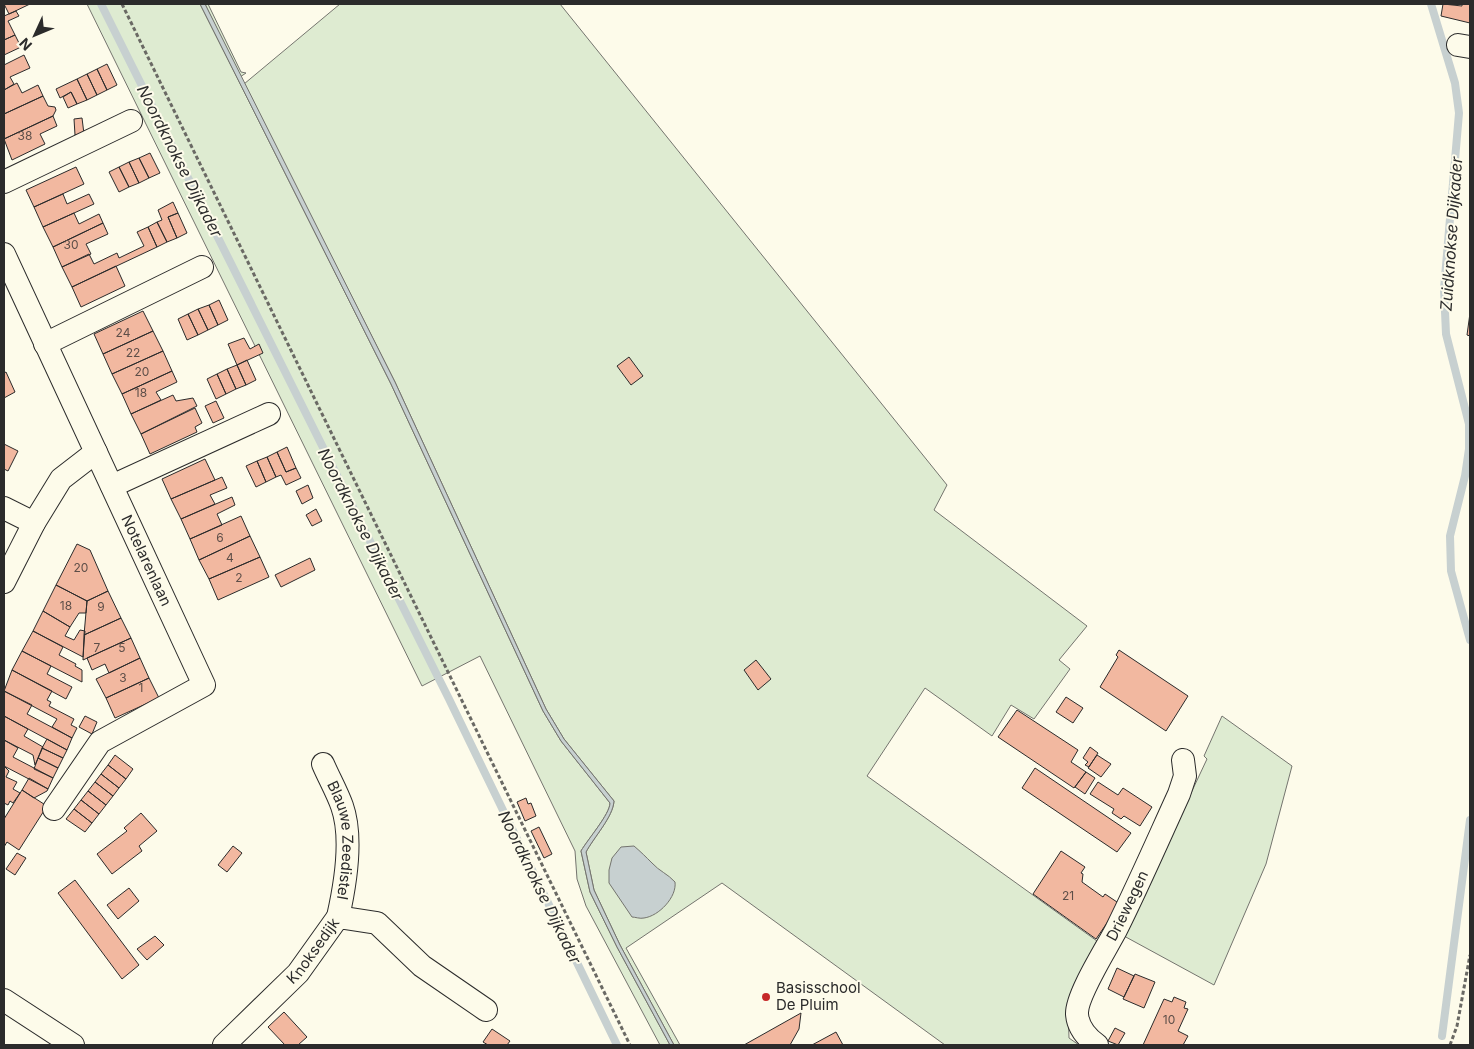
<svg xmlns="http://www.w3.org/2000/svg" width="1474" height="1049" font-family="Inter,sans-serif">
<rect width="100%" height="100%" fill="#fdfbea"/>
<!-- green -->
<path fill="#deebd1" stroke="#74746e" d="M87,4h113l191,380 152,327 18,30 49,62c0,11 -22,36 -29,48l9,41 27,55 53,98h-10l-74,-139 -9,-27 -2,-28 -95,-195 -58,30z
M205,4h3l33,68 5,1 -6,4z
M340,4h220l387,481 -13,25 153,116 -28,34 11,9 -36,50 -23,-14 -19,31 -67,-48 -58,88 230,165 -24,46 -5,20 1,31 10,7h-134l-223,-162 -96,65 54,97h-6l-54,-100 -26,-55 -8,-38c8,-15 27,-35 28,-51l-50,-62 -18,-30 -151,-327 -151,-298z
M1222,716l70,50 -26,98 -52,121 -90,-49 83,-177 -3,-3z"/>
<!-- water -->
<path fill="#c7d0d0" stroke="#74746e" d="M200,4h5l190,378 151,327 18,30 50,62c-1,16 -20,36 -28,51l8,38 26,55 54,100h-4l-53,-98 -27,-55 -9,-41c7,-12 29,-37 29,-48l-49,-62 -18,-30 -152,-327z
M634,846c7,6 12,11 18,17 7,8 16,11 23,19 2,15 -16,34 -31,36 -4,1 -9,-1 -12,-1l-23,-34v-13l3,-12 9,-11z"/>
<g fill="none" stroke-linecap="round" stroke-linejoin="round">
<!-- stream -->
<path stroke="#c7d0d0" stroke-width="8" d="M101,4l348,695 168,346
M1431,4l24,79 4,30 -15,176 2,45 23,90v25l-4,27 -15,60 1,35 19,69
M1442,1036l28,-216"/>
</g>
<!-- building -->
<path fill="#f2b8a0" stroke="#2b2b2b" d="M4,4h26l-21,10z
M1443,4l19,2v-2h8v19l-29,-7z
M16,11l3,5 -11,5 7,14 -11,5v-24z
M15,35l6,12 -17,8v-15z
M24,55l6,13 -20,9 4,7 -10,6v-25z
M107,64l10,21 -10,5 -10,-21z
M97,69l10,21 -10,5 -10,-21z
M87,74l10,21 -10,5 -10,-21z
M77,79l10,21 -10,4 -6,-12 -11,6 -4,-9z
M17,83l5,10 16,-8 5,11 -39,18v-24z
M71,92l6,12 -9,4 -5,-11z
M43,96l5,10 7,1 1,3 -3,6 -49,23v-25z
M53,116l4,10 -17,8 5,10 -33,16 -8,-21z
M82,118l2,16 -9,1 -1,-16z
M150,153l10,20 -11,5 -10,-20z
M139,158l10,20 -10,5 -10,-21z
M129,162l10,21 -10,4 -10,-20z
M76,167l8,17 -50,23 -8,-17z
M119,167l10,20 -10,5 -10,-20z
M63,194l4,10 22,-10 5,10 -51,23 -9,-20z
M173,202l5,11 -10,4 9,21 -10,4 -10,-20 5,-2 -4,-10z
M74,213l5,11 20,-10 4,9 -50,24 -10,-20z
M178,213l9,20 -10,5 -9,-21z
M157,222l10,20 -10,5 -9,-20z
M103,223l5,11 -22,10 5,10 -29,13 -9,-20z
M148,227l9,20 -85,40 -10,-20 27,-13 5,10 23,-11 2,5 25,-12 -7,-14z
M116,266l9,20 -44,21 -9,-20z
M219,300l9,20 -10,5 -9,-20z
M209,305l9,20 -10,5 -10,-21z
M198,309l10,21 -10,5 -10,-21z
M143,311l10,20 -50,23 -9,-20z
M1470,313v23l-3,-1z
M188,314l10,21 -11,5 -9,-21z
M153,331l10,20 -51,23 -9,-20z
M244,338l6,11 9,-5 4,9 -26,12 -9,-21z
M163,351l9,20 -50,23 -10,-20z
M629,357l14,19 -12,9 -14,-19z
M247,360l9,20 -10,5 -9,-20z
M237,365l9,20 -10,4 -9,-20z
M227,369l9,20 -10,5 -9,-20z
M172,371l5,11 -21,10 5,8 -30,14 -9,-20z
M6,372l9,20 -11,6v-25z
M217,374l9,20 -10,5 -9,-20z
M173,395l3,6 17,-3 4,8 -56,28 -10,-20z
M216,401l8,17 -11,5 -8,-17z
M195,408l7,15 -7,4 2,5 -47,22 -9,-20z
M4,444l14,7 -10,20 -4,-2z
M287,447l9,21 -10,4 -9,-20z
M277,452l9,20 10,-4 5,10 -15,7 -5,-10 -5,2 -9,-20z
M267,457l9,20 -10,5 -9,-21z
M205,459l10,21 -44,19 -9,-20z
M257,461l9,21 -10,5 -10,-21z
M222,477l5,11 -17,7 5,9 -34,15 -10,-20z
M308,485l5,13 -11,6 -6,-13z
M232,497l3,8 -18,9 5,11 -32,14 -9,-20z
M316,509l6,12 -10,5 -6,-11z
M241,516l9,20 -51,24 -9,-21z
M250,536l10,21 -51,22 -10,-19z
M77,544l13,6 18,41 -21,10 -31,-16z
M260,557l9,20 -51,23 -9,-21z
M310,558l5,12 -34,17 -6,-12z
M56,585l31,16 -1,12h-7l-9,14 -27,-16z
M108,591l13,27 -37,17 3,-34z
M43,611l27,16 -5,9 9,4 6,-10 5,1 -2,26 -50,-26z
M121,618l10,20 -48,22 1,-25z
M33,631l30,16 -4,8 17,9 -1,2 7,4v12l-60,-31z
M131,638l9,20 -31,15 -4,-9 -13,6 -5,-12z
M1119,650l69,46 -22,35 -66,-44 18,-30 -2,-2z
M22,651l29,15 -4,8 25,13 -6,12 -54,-29z
M140,658l9,20 -43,20 -10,-19z
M756,660l15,19 -13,11 -14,-20z
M12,670l40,21 -5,9 4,2 -2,4 25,13 -3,6 6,3 -5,10 -20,-11 5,-8 -53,-28z
M149,678l10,20 -44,20 -9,-20z
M4,691l28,14 -5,9 45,24 -5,12 -63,-34z
M1066,697l17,11 -10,15 -17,-11z
M1017,710l61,40 -7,12 15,10 -12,16 -76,-51z
M4,716l24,13 -4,7 19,11 -8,18 -2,-10 -29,-15z
M85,716l12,6 -5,12 -13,-7z
M47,739l20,11 -4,8 -21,-10z
M4,740l14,8 -5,9 40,21 -5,11 -44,-23z
M1090,747l8,6 -9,14 -4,-2 3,-3 -5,-4z
M42,748l21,10 -5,10 -20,-10z
M115,755l18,14 -7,10 -18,-14z
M1097,755l14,9 -10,13 -13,-9z
M38,758l20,10 -5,10 -19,-9z
M108,765l18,14 -7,9 -18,-14z
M4,766l5,5 -3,6 11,5 -4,7 7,4 -7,10 -3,-2 -2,4 -4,-2z
M1035,768l96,65 -14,19 -95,-64z
M1086,772l9,6 -10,16 -10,-7z
M101,774l18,14 -6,8 -18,-14z
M29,778l19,11 -1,2 -13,7 -12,-8z
M95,782l18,14 -7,9 -18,-14z
M1098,782l20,13 5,-7 29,19 -12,19 -16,-10 -3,3 -9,-6 2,-4 -24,-15z
M22,790l25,16 -28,44 -12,-8 -3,5v-28z
M88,791l18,14 -7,9 -18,-14z
M526,798l2,6 3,-1 5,13 -11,5 -8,-19z
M81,800l18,14 -7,9 -18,-14z
M74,809l18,14 -7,9 -19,-13z
M141,813l16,18 -18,15 3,5 -30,23 -15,-20 30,-23 -3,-3z
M539,827l13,27 -8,4 -13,-27z
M233,846l9,7 -15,19 -9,-7z
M1061,851l24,16 -4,6 2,1 -1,8 21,15 2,-3 15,10 -24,35 -63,-45z
M17,853l9,5 -11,17 -9,-6z
M75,880l64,85 -17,14 -64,-86z
M129,888l10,13 -21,18 -11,-14z
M155,936l9,9 -17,15 -10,-11z
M1117,968l17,8 -10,21 -16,-8z
M1135,974l20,8 -11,26 -21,-9z
M1174,997l12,5 -2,6 4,1 -10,22 10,5 -5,9h-40l21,-46 8,3z
M284,1012l23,25 -9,8h-13l-17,-18z
M801,1013l-2,16 -9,16h-46z
M1115,1028l10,5 -7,12 -10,-4z
M492,1029l18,12 -3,4h-19l-5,-3z
M836,1032l7,13h-31z"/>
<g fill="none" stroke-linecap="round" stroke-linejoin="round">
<defs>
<g id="street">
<path d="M1458,45l12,2"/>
<path d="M4,182l127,-61"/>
<path id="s1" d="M4,254l200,431 -104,57 -46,67"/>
<path d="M45,344l157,-77"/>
<path d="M112,486l157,-72"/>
<path d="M4,508l30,15"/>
<path d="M4,582l30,-59 27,-44 35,-27"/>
<path id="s2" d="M323,764c6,14 14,28 19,42 11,31 3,80 -4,111"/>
<path d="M4,1000l69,45"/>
<path id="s3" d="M224,1045l74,-72 40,-56 39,6 45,43 64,44"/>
<path id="s4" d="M1097,1045c-11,-8 -19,-17 -20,-31 -1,-18 29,-65 39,-84 22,-44 42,-90 63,-136l6,-18 -2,-16"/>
</g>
</defs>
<!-- street casing -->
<use href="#street" stroke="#2b2b2b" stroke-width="24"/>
<!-- path -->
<path stroke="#6a6964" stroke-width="3" stroke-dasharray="4 2.5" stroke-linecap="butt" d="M122,4l508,1041
M1450,1045l7,-19 13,-71"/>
<!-- street -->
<use href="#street" stroke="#fdfbea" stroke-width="22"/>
</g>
<!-- markers -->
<circle fill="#c62828" stroke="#fdfbea" stroke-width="2" cx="766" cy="997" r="5"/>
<g text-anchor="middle" stroke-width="4" stroke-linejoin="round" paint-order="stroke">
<!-- number labels -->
<g font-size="12" fill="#5d4e48">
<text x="25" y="140">38</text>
<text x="71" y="249">30</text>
<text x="123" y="337">24</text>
<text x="133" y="357">22</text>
<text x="142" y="376">20</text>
<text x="141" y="397">18</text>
<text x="220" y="542">6</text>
<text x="230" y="562">4</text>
<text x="81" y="572">20</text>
<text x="239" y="582">2</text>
<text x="66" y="610">18</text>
<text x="101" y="611">9</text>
<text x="97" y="652">7</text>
<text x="122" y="652">5</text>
<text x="123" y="682">3</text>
<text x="141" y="692">1</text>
<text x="1068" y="900">21</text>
<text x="1169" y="1024">10</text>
</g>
<!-- street labels -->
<g font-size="15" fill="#2b2b2b" stroke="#fdfbea">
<text dy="5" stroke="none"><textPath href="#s1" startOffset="338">Notelarenlaan</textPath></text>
<text dy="5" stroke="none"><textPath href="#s2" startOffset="80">Blauwe Zeedistel</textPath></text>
<text dy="5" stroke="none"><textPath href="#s4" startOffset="158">Driewegen</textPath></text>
<text dy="5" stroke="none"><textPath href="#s3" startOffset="130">Knoksedijk</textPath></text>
</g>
<!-- poi labels -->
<g font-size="15" fill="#2b2b2b" stroke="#fdfbea" text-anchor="start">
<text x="776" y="993">Basisschool<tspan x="776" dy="17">De Pluim</tspan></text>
</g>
<!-- water labels -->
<g font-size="16" font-style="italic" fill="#2b2b2b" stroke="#fdfbea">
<text transform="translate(180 161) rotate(63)" y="6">Noordknokse Dijkader</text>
<text transform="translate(1451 234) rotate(-86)" y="6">Zuidknokse Dijkader</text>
<text transform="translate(361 524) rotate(63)" y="6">Noordknokse Dijkader</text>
<text transform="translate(540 887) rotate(64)" y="6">Noordknokse Dijkader</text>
</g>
</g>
<!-- border -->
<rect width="1474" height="1049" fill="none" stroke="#2b2b2b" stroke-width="10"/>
<!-- north arrow -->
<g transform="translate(35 35) rotate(226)" stroke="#fdfbea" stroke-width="4" paint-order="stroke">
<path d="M0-4L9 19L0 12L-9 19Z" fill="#2b2b2b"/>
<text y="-8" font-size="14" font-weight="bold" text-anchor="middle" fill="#2b2b2b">N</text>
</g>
</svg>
